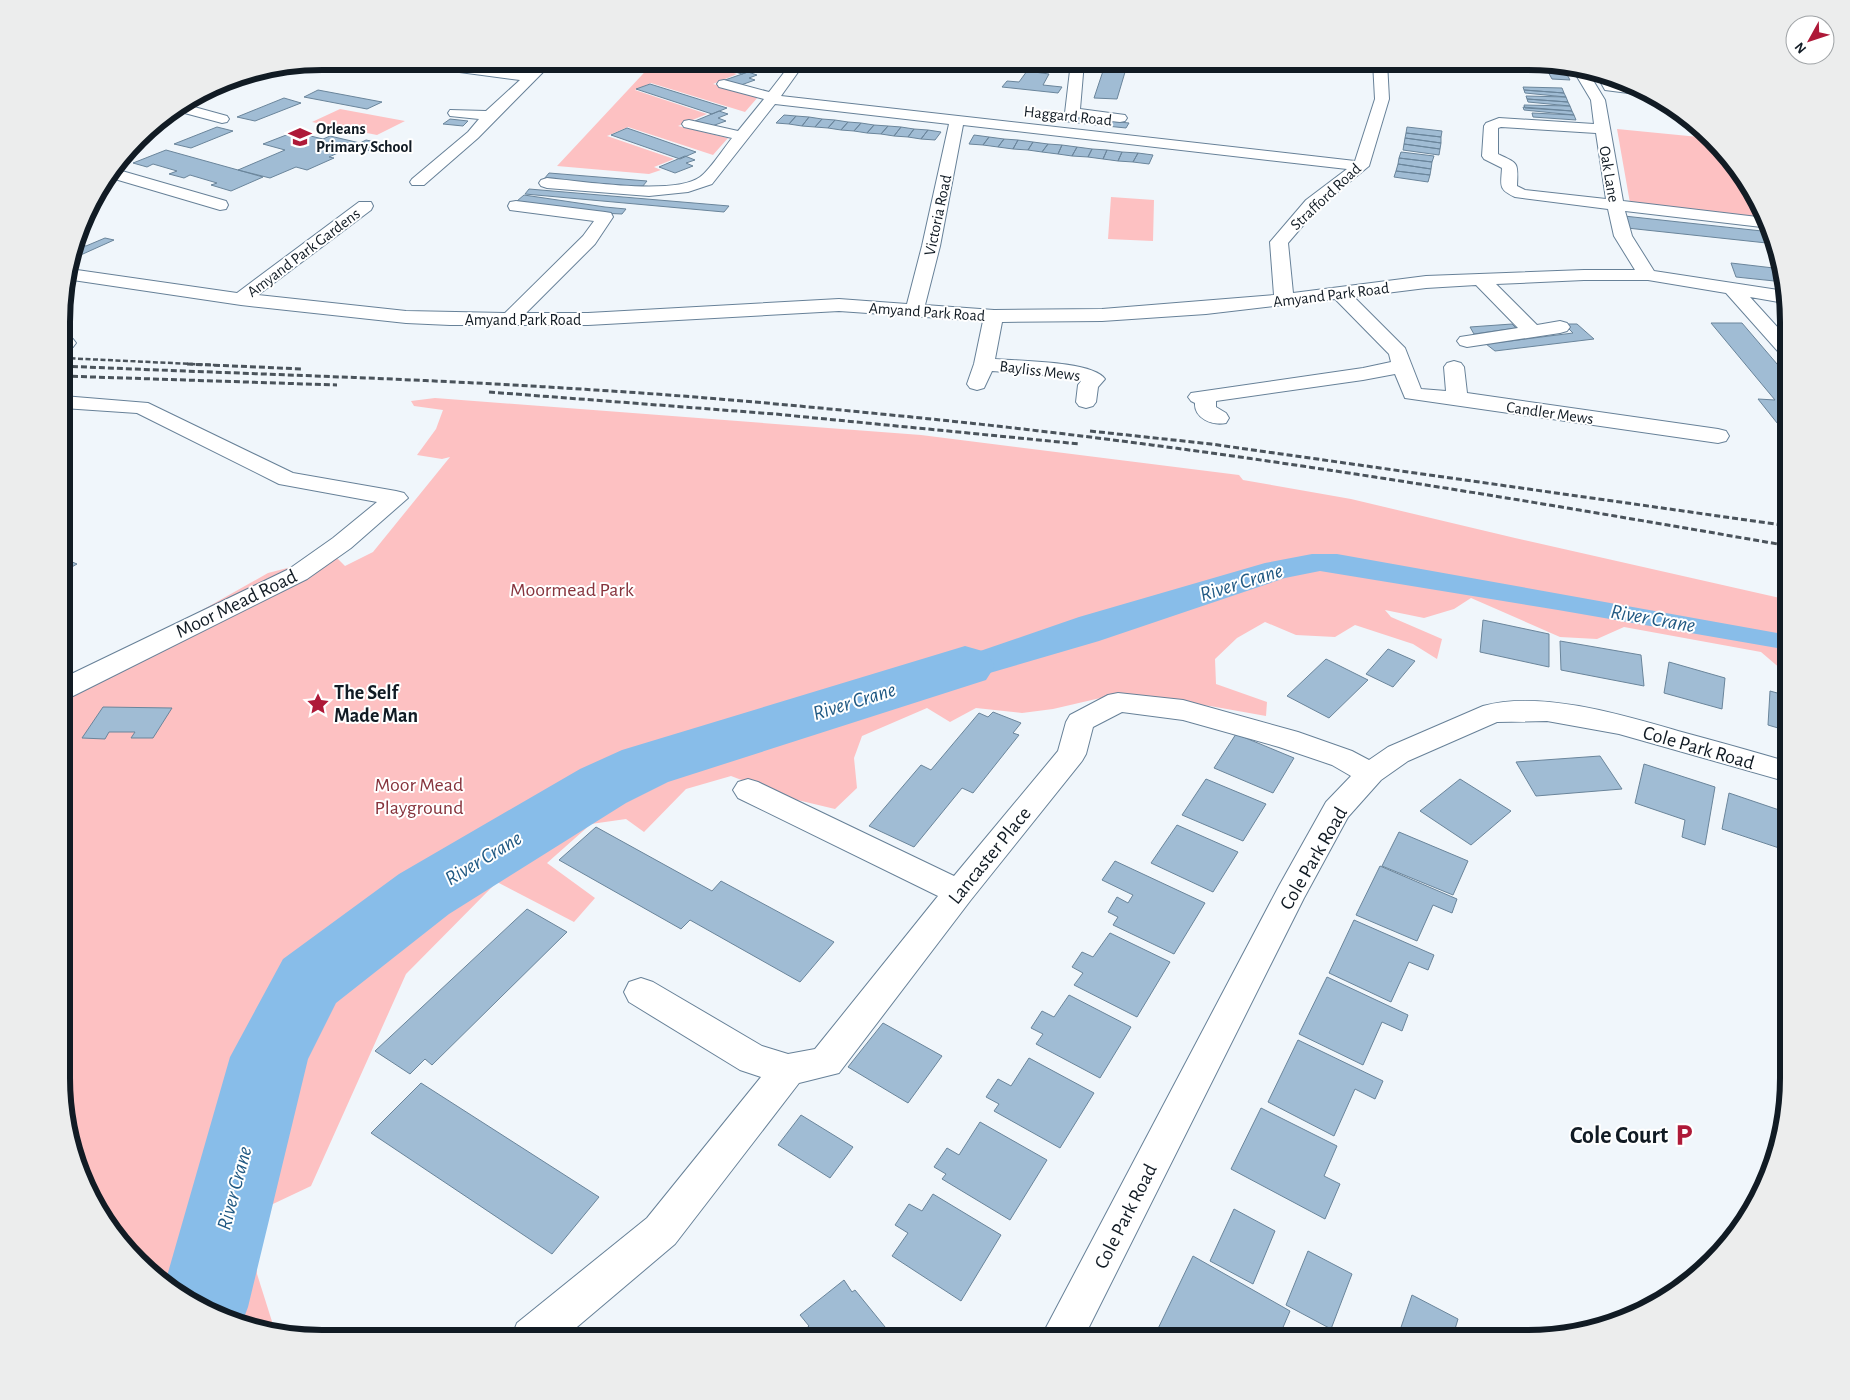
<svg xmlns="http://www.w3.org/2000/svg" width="1850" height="1400" font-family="'Alegreya Sans',sans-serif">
<rect width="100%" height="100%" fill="#f0f6fb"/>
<!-- green -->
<path fill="#fdc1c2" d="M655,61h40l42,13 -24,10 45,13 -13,15 -94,-29 -16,7 72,24 -29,12 50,12 -15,17 -85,-28 -21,9 67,23 -20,8 7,3 -12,4 -92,-8z
M736,61h47l-10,11z
M340,109l65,12 -28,14 -65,-13z
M1617,129l92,9 53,69 4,12 -136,-16z
M1111,197l43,3 -1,41 -45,-2z
M435,398l486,37 318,40 4,5 108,19 164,39 274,62 -1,75 -27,-23 -137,-25 -27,12 -37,-2 -89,-39 -17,11 -30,9 -39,-8 6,7 51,22 -5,20 -24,-15 -58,-19 -20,12 -39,-2 -31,-13 -28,16 -22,21 1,25 51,18 -1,14 -56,-10 -101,-10 -56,13 -31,4 -46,-5 -26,14 -23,-14 -65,28 -8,22 3,30 -22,21 -46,-11 -58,-22 -45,13 -42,43 -18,-13 -35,5 -44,39 48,35 -21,24 -77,-40 -91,92 -95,212 -55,26 1,62 18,57 -53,-12 -72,-45 -62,-80 -26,-99 1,-395 54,-27 16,-24 135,-76 54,-14 15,-1 8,8 28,-14 77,-95 -8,2 -25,-4 19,-26 7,-19 -29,-4 -3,-5z"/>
<!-- water -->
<path fill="#88bde9" d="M1312,554h25l452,81 -1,15 -230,-40 -238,-39 -35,7 -186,63 -209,61 -9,-17 198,-68 186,-54z"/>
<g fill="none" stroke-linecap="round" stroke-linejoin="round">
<!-- river -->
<path fill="#88bde9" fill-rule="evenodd" d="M965,646l21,6 9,14 -9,14 -318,102 -42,21 -177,111 -113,89 -28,56 -60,248 -6,16 -20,-4 -57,-36 65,-226 53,-98 116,-85 181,-105 42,-19z"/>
</g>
<!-- building -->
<path fill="#a0bcd4" stroke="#6a859b" d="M699,61h31l26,8 -14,5z
M1106,62h22l-11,37 -23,-1z
M1518,62h27l18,4 -44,-2z
M1546,68l18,1 6,11 -18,-1z
M1027,71l22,3 -6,11 19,2 -4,6 -56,-6 5,-6 12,1z
M748,72l9,3 -8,3 6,2 -14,5 -16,-5z
M1609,77l19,4 8,5 -25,-3z
M650,84l77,24 -15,6 -76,-25z
M1523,87l39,1 2,5 -40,-3z
M318,90l64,12 -15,7 -63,-12z
M1524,90l40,3 2,4 -41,-4z
M1526,96l40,1 2,5 -41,-3z
M284,98l17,5 -46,18 -18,-4z
M1527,99l41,3 2,4 -42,-4z
M1524,105l46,1 2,5 -47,-3z
M1523,107l49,4 2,4 -50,-5z
M719,111l9,3 -10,4 8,3 -14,5 -17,-5z
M1532,113l42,2 2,5 -43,-3z
M784,115l12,1 -7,8 -13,-1z
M1052,115l77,8 -3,5 -77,-8z
M796,116l13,1 -7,9 -13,-2z
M809,117l13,2 -7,8 -13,-1z
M450,119l18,2 -5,5 -20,-2z
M822,119l13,1 -7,8 -13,-1z
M835,120l13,2 -7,8 -13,-2z
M848,122l13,1 -7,8 -13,-1z
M861,123l13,2 -7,8 -13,-2z
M874,125l14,1 -7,8 -14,-1z
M888,126l13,1 -7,9 -13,-2z
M217,127l16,4 -42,17 -17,-4z
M901,127l13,2 -6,8 -14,-1z
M1407,127l35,4 -1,6 -35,-4z
M627,128l69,24 -16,7 -69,-24z
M914,129l14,1 -7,9 -13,-2z
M928,130l13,2 -6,8 -14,-1z
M294,132l29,7 7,-3 30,7 -31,14 5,1 -27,12 -11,-3 -26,11 -32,-8 47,-20 -22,-6z
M1406,133l35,4v6l-36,-5z
M974,135l15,2 -6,8 -14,-1z
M989,137l15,2 -6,8 -15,-2z
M1405,138l36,5 -1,6 -36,-5z
M1004,139l14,1 -5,9 -15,-2z
M366,140l24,5 -14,7 -24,-5z
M1018,140l15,2 -5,8 -15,-1z
M1033,142l15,2 -6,8 -14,-2z
M1048,144l14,1 -4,9 -16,-2z
M1404,144l36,5 -1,6 -36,-5z
M1062,145l15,2 -5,9 -14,-2z
M1077,147l15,2 -4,8 -16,-1z
M1092,149l15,1 -4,9 -15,-2z
M166,150l72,20 25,7 -32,14 -20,-6 6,-2 -27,-8 -6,3 -15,-4 8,-3 -24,-7 -6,3 -14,-4z
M1107,150l15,2 -4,9 -15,-2z
M1122,152l16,1 -5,9 -15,-1z
M1401,152l33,4 -2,6 -33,-4z
M1138,153l15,2 -4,9 -16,-2z
M685,156l10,4 -9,3 7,3 -18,7 -16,-6z
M1399,158l33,4 -1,7 -33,-5z
M1398,164l33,5 -1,6 -34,-4z
M1396,171l34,4 -2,7 -34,-5z
M549,173l98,8 -5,6 -98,-8z
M529,189l200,17 -5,6 -199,-18z
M524,195l81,12 21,2 -4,5 -22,-1 -83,-12z
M1624,216l147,16 5,12 -149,-16z
M105,238l9,2 -40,18 3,-11 5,-2 4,1z
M1731,263l51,6 2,13 -48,-5z
M1711,323h31l47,55v60l-31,-39 17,1z
M1512,324l4,4 -42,6 -4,-7z
M1564,324h13l17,15 -99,12 -9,-7 87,-11z
M63,558l14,6 -14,8z
M1483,620l66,14v33l-69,-15z
M1560,641l81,14 3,31 -83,-16z
M1388,649l27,12 -22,26 -27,-13z
M1326,659l42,21 -39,38 -42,-22z
M1669,662l56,16 -3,31 -58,-16z
M1770,691l18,5v35l-20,-6z
M103,707l69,1 -19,30h-22l4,-6h-26l-4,7 -23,-1z
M993,712l28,11 -8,10 6,2 -46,58 -11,-5 -48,59 -45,-21 52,-61 10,5 48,-57 9,4z
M1236,734l58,24 -21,35 -59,-25z
M1600,756l22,33 -86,7 -20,-34z
M1644,764l71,23 -10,58 -23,-8 3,-17 -50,-17z
M1206,779l60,25 -23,37 -61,-26z
M1460,779l51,32 -40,34 -51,-34z
M1729,793l59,20v38l-66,-22z
M1177,825l61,27 -25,40 -62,-29z
M596,827l116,64 9,-10 113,61 -34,40 -110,-62 -9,9 -122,-69z
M1399,832l69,29 -15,34 -71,-29z
M1115,861l90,42 -31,51 -61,-29 5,-8 -10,-5 9,-15 11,6 5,-8 -31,-15z
M1380,866l77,33 -5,14 -19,-8 -16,36 -61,-26z
M527,909l40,23 -135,133 -7,-6 -15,15 -35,-23z
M1354,920l80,35 -6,15 -19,-8 -18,40 -62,-29z
M1110,933l60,29 -33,55 -63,-32 9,-12 -11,-6 10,-15 11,5z
M1327,977l81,38 -6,16 -20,-9 -19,43 -64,-31z
M1069,995l62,32 -31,51 -64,-34 7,-10 -12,-6 11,-17 12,6z
M883,1023l59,33 -34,47 -60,-36z
M1298,1040l85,41 -8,18 -20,-10 -21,47 -66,-34z
M1029,1058l65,35 -34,55 -66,-37 5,-7 -13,-7 12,-18 13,7z
M421,1083l178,114 -47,57 -181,-121z
M1261,1108l76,38 -13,30 16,8 -15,35 -94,-50z
M801,1115l52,32 -23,31 -52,-33z
M980,1122l67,38 -37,60 -68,-41 4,-5 -12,-7 13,-19 12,7z
M933,1194l68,41 -40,66 -69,-45 16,-23 -13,-8 14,-21 13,7z
M1234,1209l41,22 -22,53 -43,-23z
M1308,1251l44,23 -21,55 -45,-24z
M1193,1256l97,55 -12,28h-14l-9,-5 -2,5h-100z
M844,1280l8,12 3,-2 39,48h-89l-4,-5 8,-7 -9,-11z
M1412,1295l46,24 -6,20h-55z"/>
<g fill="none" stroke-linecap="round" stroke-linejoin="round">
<defs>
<path id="minor" d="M400,61h41l86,11 12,-11h15l-76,77 -54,47h-12l-2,-3 2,-3 56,-47 11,-13 -29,-3 -2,-3 2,-3 36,1 34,-31 -113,-15z
M793,61h13l-25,35 574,65 20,-62 -2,-37h14l2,37 -20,67 -51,42 -30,35 5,50 133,-17 158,-6h51l-21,-34 -6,-27 -93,-12c-17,-8 -14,-11 -13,-29l-18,-9 -2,-3 2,-30 2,-3 13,-5 95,6 -3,-24 -18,-30 1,-1 14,3 17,28 18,101 143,17 4,10 -145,-17 7,25 22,35 131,20v12l-35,-6 39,43v18l-7,-2 -56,-63 -78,-13h-64l-88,4 41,41 23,-4 7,2 3,4 -3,4 -7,2 -93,14 -7,-2 -3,-4 3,-4 58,-9 -42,-43 -50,3 -72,9 51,51 16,41 25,2 -2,-24 3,-4 7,-2 7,2 3,4 3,26 251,36 8,2 3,5 -3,5 -8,2 -313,-45 -10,-24 -32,6 -147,21v6l10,6 3,5 -3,5c-14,3 -32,-5 -31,-20l-4,-2 -3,-4 3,-4 172,-25 28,-6 -2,-8 -54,-55 -129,15 -104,7 -100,1 -7,37c23,2 98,2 110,20l-7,8 -2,15 -3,4 -7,2 -7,-2 -3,-4 2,-17 3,-4 -10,-4 -79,-6 -8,17 -7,2 -7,-2 -3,-4 7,-20 9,-43 -144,-10 -251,14h-138l-44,-2 -165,-18 -175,-26 4,-10 167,24 122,-91h12l2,4 -2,4 -113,85 148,16 99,2 78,-77 11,-15 -84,-11 -2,-4 2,-4 6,-1 89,11 6,1 2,4 -18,27 -69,69h62l251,-14 68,5 15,-58 27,-122 -174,-20 -63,80 -24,8 -39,4 -102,-8 -6,-2 -2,-3 2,-3 6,-2c33,3 127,18 153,-1 9,-6 24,-29 32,-39l-48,-11 -2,-3 2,-3 5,-1 49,11 26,-32 -45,-12 -2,-3 2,-3 5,-1 45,12zM963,125l384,44 -41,31 -36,42 4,53 -172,14 -108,1 -69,-5 15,-59zM1501,127l95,6 10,66 -81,-9 -8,-4c1,-24 2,-22 -19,-32v-26z
M845,61l42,1 5,3c-6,7 -41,2 -47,-4z
M971,62h58l-2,3c-12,3 -48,6 -56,-3z
M1071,62h13l-4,47 45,6 2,3 -2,3 -5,1 -53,-6 -2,-3z
M1598,74l14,3 3,6 20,3 14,8 -5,1 -39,-5 -8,-14z
M187,105l40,11 2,3 -2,3 -5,1 -45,-12z
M115,169l111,32 2,4 -2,4 -6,1 -112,-33z
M63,337l10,2 3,4 -3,4 -10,2z
M63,396l85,7 145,70 103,18 8,2 4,5 -57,50 -44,31 -234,117 -10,2v-20l226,-109 44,-31 44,-36 -98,-18 -142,-71 -74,-5z
M1118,693l65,7 115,32 54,19 17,9 19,-13 95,-41c57,-16 140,9 195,25 37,10 74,20 110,31v20l-169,-48 -72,-13 -50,1 -89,39 -27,19 -33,37 -44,81 -221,441h-43l239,-453 47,-84 25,-26 -19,-11 -53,-18 -96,-27 -61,-8 -29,15 -7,27 -4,7 -112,140 -131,172 -40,10 -124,161 -111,94h-53l6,-15 130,-105 114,-141 -21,-7 -111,-68 -5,-10 5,-10 12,-4 12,4 109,64 26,8 27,-5 123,-153 -200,-98 -5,-8 5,-8 10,-3 10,3 196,94 104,-125 8,-29 4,-7 38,-20z"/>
</defs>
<!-- minor casing -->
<use href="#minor" stroke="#678198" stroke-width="2"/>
<!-- minor -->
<use href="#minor" fill="#fff" fill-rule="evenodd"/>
<!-- rail-far1 -->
<path stroke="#4a535b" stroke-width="2.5" stroke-dasharray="5 2.5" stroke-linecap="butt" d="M63,358l151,7"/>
<!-- rail -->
<path stroke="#4a535b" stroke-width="3" stroke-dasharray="6 3" stroke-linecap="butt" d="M187,364l116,5
M63,366c177,8 355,12 532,24 99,6 197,15 296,25 301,29 600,79 898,131
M63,376l274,9
M489,392l286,22 305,30
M1090,431l121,13 578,82"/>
</g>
<!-- icons -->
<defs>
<symbol id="school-bare" viewBox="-9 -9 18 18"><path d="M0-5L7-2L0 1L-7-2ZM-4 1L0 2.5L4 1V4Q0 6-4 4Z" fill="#ae1938" stroke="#fff" stroke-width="2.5" paint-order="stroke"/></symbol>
<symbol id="sight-bare" viewBox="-9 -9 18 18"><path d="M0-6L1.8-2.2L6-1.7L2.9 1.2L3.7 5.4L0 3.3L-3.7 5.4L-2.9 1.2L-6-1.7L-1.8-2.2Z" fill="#ae1938" stroke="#fff" stroke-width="2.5" paint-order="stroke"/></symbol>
<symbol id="parking-bare" viewBox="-9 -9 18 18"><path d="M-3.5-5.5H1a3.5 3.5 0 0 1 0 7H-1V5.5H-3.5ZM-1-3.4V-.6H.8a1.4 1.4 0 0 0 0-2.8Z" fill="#ae1938" stroke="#fff" stroke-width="2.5" paint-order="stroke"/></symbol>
</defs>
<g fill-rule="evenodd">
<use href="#school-bare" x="284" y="121" width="32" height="32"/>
<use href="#sight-bare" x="302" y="688" width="32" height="32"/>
<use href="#parking-bare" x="1668" y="1119" width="32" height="32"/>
</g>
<g text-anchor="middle" stroke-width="4" stroke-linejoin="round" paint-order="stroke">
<!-- far-street labels -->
<g font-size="16" fill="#111b24" stroke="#fff">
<text transform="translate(1068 115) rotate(6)" y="6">Haggard Road</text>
<text transform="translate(1610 174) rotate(80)" y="6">Oak Lane</text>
<text transform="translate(1325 196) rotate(-43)" y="6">Strafford Road</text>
<text transform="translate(937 215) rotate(-78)" y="6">Victoria Road</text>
<text transform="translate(303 252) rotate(-37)" y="6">Amyand Park Gardens</text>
<text transform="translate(1331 294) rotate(-7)" y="6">Amyand Park Road</text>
<text transform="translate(927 311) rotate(4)" y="6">Amyand Park Road</text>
<text x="523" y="325">Amyand Park Road</text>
<text transform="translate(1040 370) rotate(7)" y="6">Bayliss Mews</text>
<text transform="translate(1550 412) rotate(8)" y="6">Candler Mews</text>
</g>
<!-- far-poi labels -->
<g font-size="16" font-weight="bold" fill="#111b24" stroke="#fff" text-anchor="start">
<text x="316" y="134">Orleans<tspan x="316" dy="18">Primary School</tspan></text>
</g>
<!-- park labels -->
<g font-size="20" fill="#86333c" stroke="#fff">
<text x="572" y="596">Moormead Park</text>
<text x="419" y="791">Moor Mead<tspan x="419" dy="23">Playground</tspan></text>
</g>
<!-- street labels -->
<g font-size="20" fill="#111b24" stroke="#fff">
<text transform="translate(236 603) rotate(-26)" y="7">Moor Mead Road</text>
<text transform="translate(1699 747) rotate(16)" y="7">Cole Park Road</text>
<text transform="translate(989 855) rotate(-51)" y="7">Lancaster Place</text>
<text transform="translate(1313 858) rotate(-60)" y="7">Cole Park Road</text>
<text transform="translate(1125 1216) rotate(-63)" y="7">Cole Park Road</text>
</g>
<!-- poi labels -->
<g font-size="20" font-weight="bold" fill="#111b24" stroke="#fff" text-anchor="start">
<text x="334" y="699">The Self<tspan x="334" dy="23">Made Man</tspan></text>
</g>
<!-- water labels -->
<g font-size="21" font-style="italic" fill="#205983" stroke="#fff">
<text transform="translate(1241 582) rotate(-17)" y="7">River Crane</text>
<text transform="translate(1653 618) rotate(10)" y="7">River Crane</text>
<text transform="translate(854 701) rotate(-17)" y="7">River Crane</text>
<text transform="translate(483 858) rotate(-31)" y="7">River Crane</text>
<text transform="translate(234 1188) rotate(-75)" y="7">River Crane</text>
</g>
<!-- near-poi labels -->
<g font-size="24" font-weight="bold" fill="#111b24" stroke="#fff" text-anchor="end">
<text x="1668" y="1143">Cole Court</text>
</g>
</g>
<!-- crop -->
<path d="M0 0H1850V1400H0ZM322 70H1528A252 252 0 0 1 1780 322V1078A252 252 0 0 1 1528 1330H322A252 252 0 0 1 70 1078V322A252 252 0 0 1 322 70Z" fill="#eceded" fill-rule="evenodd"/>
<path fill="none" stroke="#111b24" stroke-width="6" d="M322 70H1528A252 252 0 0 1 1780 322V1078A252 252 0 0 1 1528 1330H322A252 252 0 0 1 70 1078V322A252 252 0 0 1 322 70Z"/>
<!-- north arrow -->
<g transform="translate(1810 40) rotate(230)"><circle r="24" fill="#ffffff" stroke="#a0a4a7"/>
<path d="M0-4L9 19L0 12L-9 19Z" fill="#ae1938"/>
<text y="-8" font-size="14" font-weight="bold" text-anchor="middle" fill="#111b24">N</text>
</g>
</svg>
